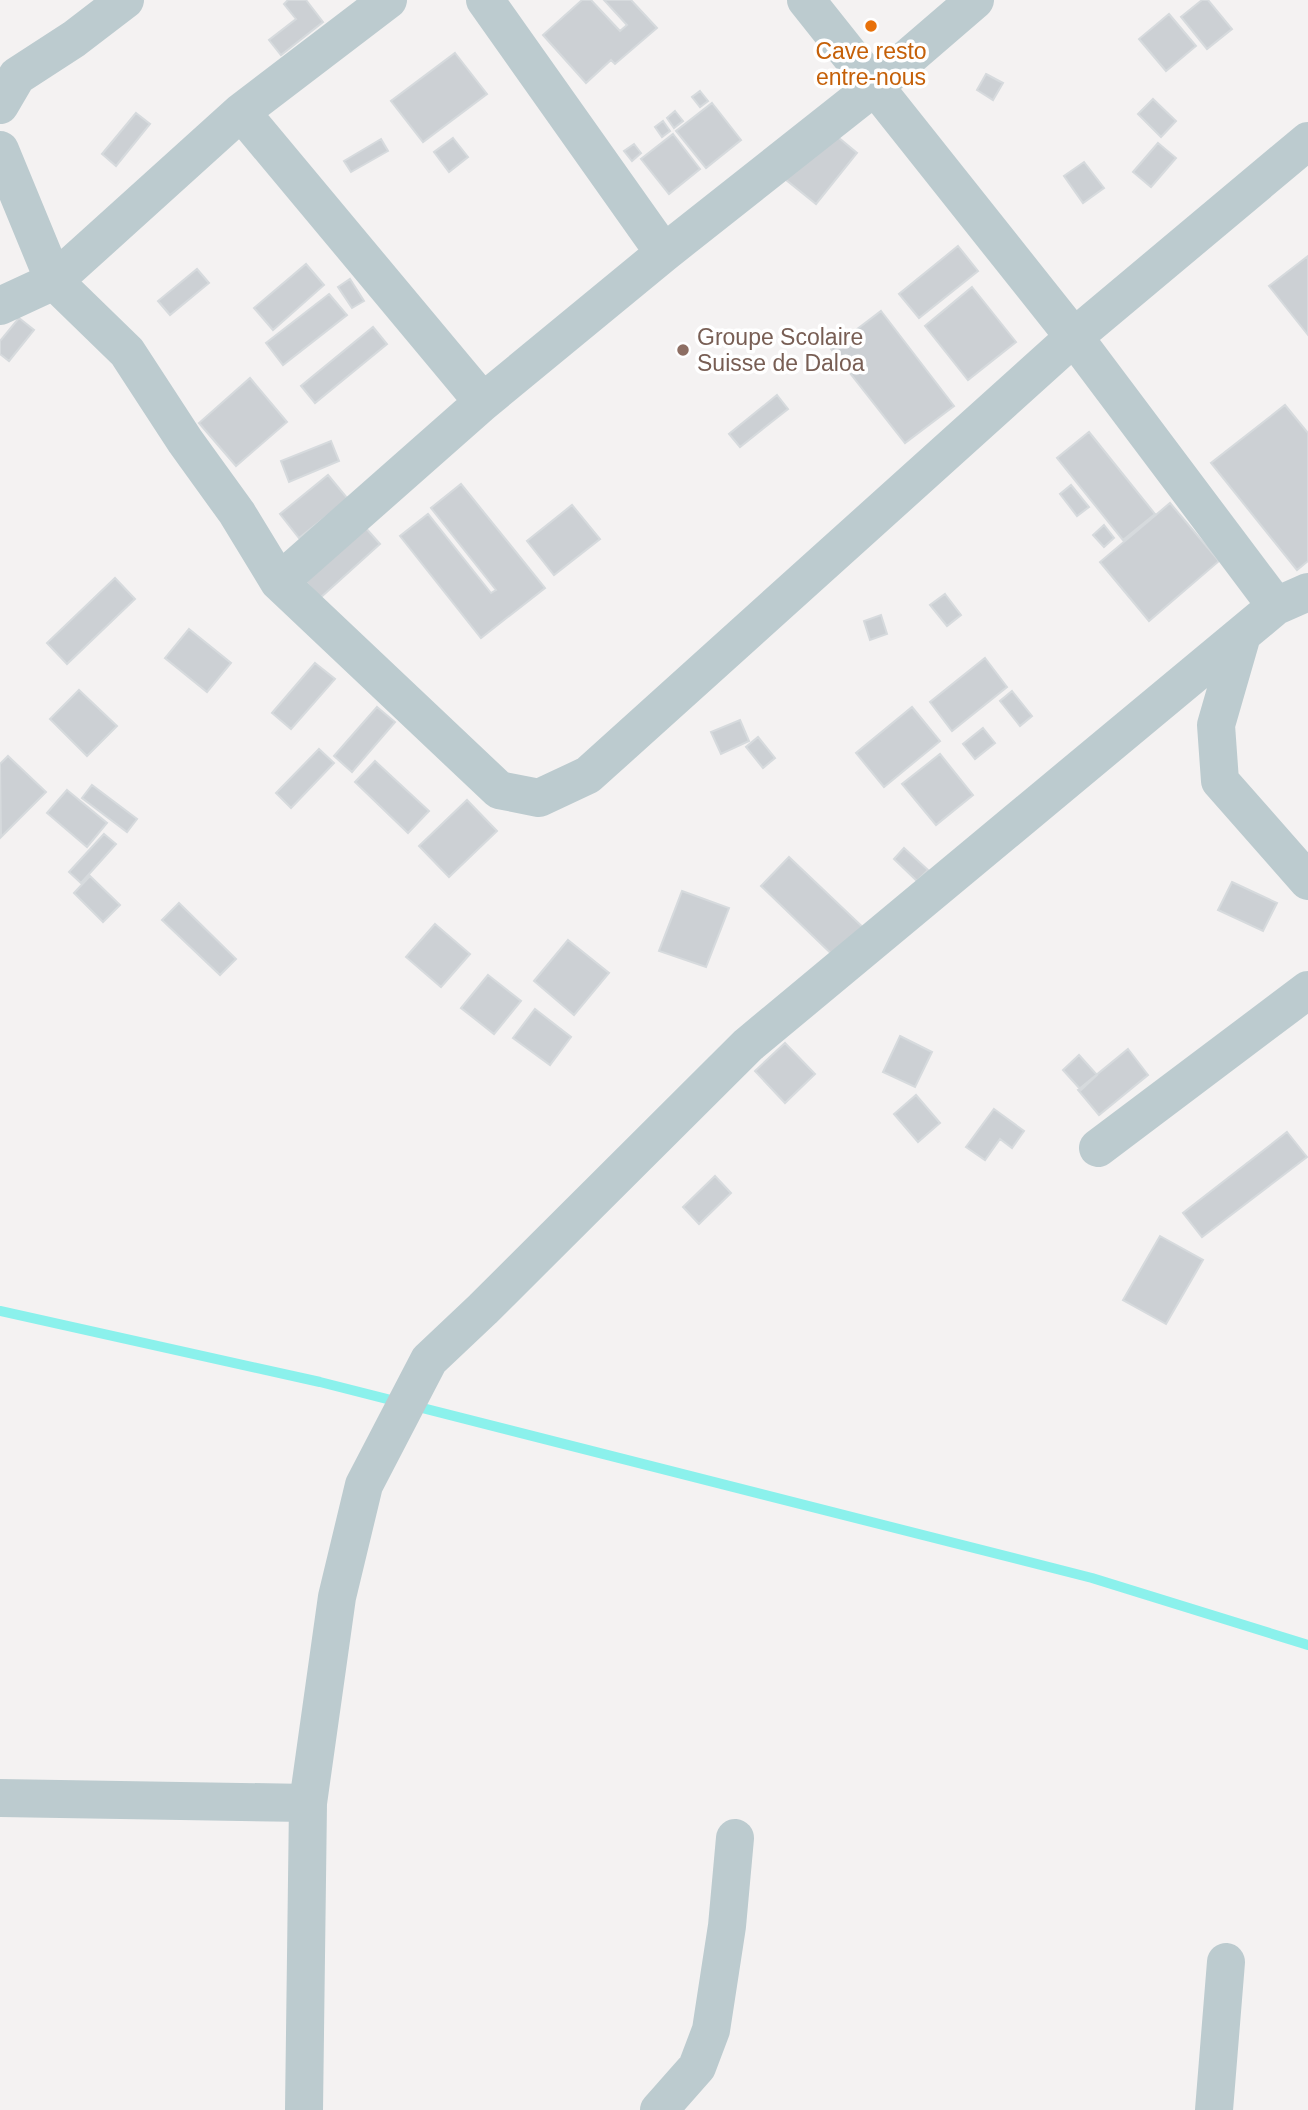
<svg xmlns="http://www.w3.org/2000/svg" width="1308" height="2110" font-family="Helvetica,sans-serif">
<rect width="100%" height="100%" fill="#f4f2f2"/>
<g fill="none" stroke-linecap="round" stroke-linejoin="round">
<!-- stream -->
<path stroke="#8bf1ec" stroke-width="10" d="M0,1311l320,71 772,196 216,67"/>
</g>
<!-- building -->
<path fill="#ccd0d4" stroke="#d6dadd" stroke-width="2" d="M288,0h18l17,22 -42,33 -12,-15 27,-21 -12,-15z
M582,0h9l29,31 7,-6 -23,-25h27l26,28 -42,36 -4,-4 -25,23 -43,-48z
M1202,0h6l24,29 -25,20 -26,-32z
M1169,14l27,32 -30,25 -27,-32z
M455,53l32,41 -64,48 -32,-41z
M986,74l17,9 -10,17 -16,-10z
M700,91l8,10 -8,6 -8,-10z
M1153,99l23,22 -15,16 -23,-23z
M712,103l29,37 -35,28 -30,-37z
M675,111l8,10 -9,7 -7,-10z
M136,113l14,11 -34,42 -14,-12z
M663,121l7,10 -8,6 -7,-10z
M827,128l30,25 -41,51 -31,-25z
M673,134l27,35 -31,25 -28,-35z
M453,138l15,19 -19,15 -15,-20z
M381,139l7,12 -37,21 -7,-11z
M1158,143l18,15 -25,29 -18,-15z
M634,144l7,9 -9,8 -8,-10z
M1084,162l20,26 -21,15 -19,-27z
M958,246l20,25 -59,47 -20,-24z
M1308,256v79l-39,-49z
M306,264l18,21 -51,45 -19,-22z
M197,269l12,14 -39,32 -12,-14z
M350,279l14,22 -12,7 -14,-21z
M972,287l44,55 -48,38 -43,-54z
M329,294l18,21 -64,50 -17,-22z
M881,311l73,95 -49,37 -74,-94z
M19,318l15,12 -25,31 -9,-7v-13z
M373,327l14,17 -72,59 -14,-17z
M250,378l37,44 -51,44 -37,-43z
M777,395l11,14 -48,38 -11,-13z
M1285,405l23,28v128l-11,9 -86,-107z
M1089,432l66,82 -32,26 -66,-82z
M331,441l8,20 -50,21 -8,-21z
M328,475l20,24 -49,39 -19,-24z
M461,484l84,104 -64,50 -81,-102 28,-22 63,79 5,-3 -65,-82z
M1071,485l18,22 -12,9 -17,-22z
M1170,503l49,58 -70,60 -49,-59z
M572,505l28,34 -46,36 -27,-34z
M1104,525l10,13 -10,9 -11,-12z
M364,526l16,18 -60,54 -16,-18z
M115,578l20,21 -68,65 -20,-21z
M945,594l16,21 -14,11 -17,-21z
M881,615l6,19 -17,6 -6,-19z
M189,629l42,34 -24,29 -42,-34z
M985,658l22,29 -55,44 -22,-29z
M315,663l20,16 -44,50 -19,-16z
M79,690l38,36 -30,30 -37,-37z
M1012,691l20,25 -12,10 -20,-25z
M377,707l18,15 -43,50 -18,-16z
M912,707l28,34 -56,46 -28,-34z
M740,720l9,21 -28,13 -10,-22z
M983,728l12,15 -20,16 -12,-15z
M758,737l17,21 -12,10 -17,-21z
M319,749l15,14 -43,45 -15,-15z
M940,754l33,41 -37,30 -34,-41z
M8,756l38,36 -45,45 -1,-73z
M375,761l54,50 -21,22 -53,-51z
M92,785l45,34 -10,13 -45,-34z
M67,790l40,33 -20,24 -40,-34z
M467,800l30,31 -48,46 -30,-31z
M104,834l12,10 -35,39 -12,-11z
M904,848l24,22 -11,11 -23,-22z
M789,857l81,77 -28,30 -81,-78z
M90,876l30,29 -17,17 -29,-29z
M1232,882l45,21 -14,28 -45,-21z
M682,891l47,17 -23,59 -47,-16z
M179,903l57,56 -16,16 -58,-55z
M435,924l35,30 -29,33 -35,-30z
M568,940l41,33 -35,42 -40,-34z
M488,975l33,26 -27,33 -33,-26z
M535,1009l36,28 -21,28 -37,-27z
M900,1036l32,16 -17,35 -32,-15z
M785,1043l30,31 -30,29 -30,-32z
M1128,1049l20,26 -49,40 -21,-25z
M1079,1055l18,20 -16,15 -18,-20z
M916,1095l24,28 -22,19 -24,-28z
M994,1109l30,22 -12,17 -12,-9 -15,21 -19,-13z
M1287,1132l20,25 -105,80 -19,-24z
M715,1176l16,17 -32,31 -16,-17z
M1160,1236l43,24 -37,64 -43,-24z"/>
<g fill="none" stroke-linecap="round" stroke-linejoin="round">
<!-- minor -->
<path stroke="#bccbcf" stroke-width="38" d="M485,0l179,253
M806,0l268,337 202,269
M0,105l17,-29 57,-37 51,-39
M241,112l242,290
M0,150l54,131 73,71 58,89 52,72 42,69 220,208 40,8 49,-23 486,-438 234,-196
M0,306l54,-25 187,-169 147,-112
M279,582l204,-180 181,-149 210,-166 101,-87
M1242,635l-26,90 4,56 88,100
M1098,1148l210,-158
M0,1798l308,5 -4,307
M308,1803l29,-206 27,-112 65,-125 54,-51 265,-264 528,-439 32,-14
M659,2110l38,-43 14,-37 16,-104 8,-88
M1214,2110l12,-148"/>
</g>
<!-- markers -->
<circle fill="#e8710a" stroke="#fff" stroke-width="2.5" cx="871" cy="26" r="7"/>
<circle fill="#8d6e63" stroke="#fff" stroke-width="2.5" cx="683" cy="350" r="7"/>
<g text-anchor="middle" stroke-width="7" stroke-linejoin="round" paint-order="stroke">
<!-- food labels -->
<g font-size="23" fill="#c56008" stroke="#fff">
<text x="871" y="59">Cave resto<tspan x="871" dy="26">entre-nous</tspan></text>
</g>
<!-- education labels -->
<g font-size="23" fill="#785e54" stroke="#fff" text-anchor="start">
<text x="697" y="345">Groupe Scolaire<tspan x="697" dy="26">Suisse de Daloa</tspan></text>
</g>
</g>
</svg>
